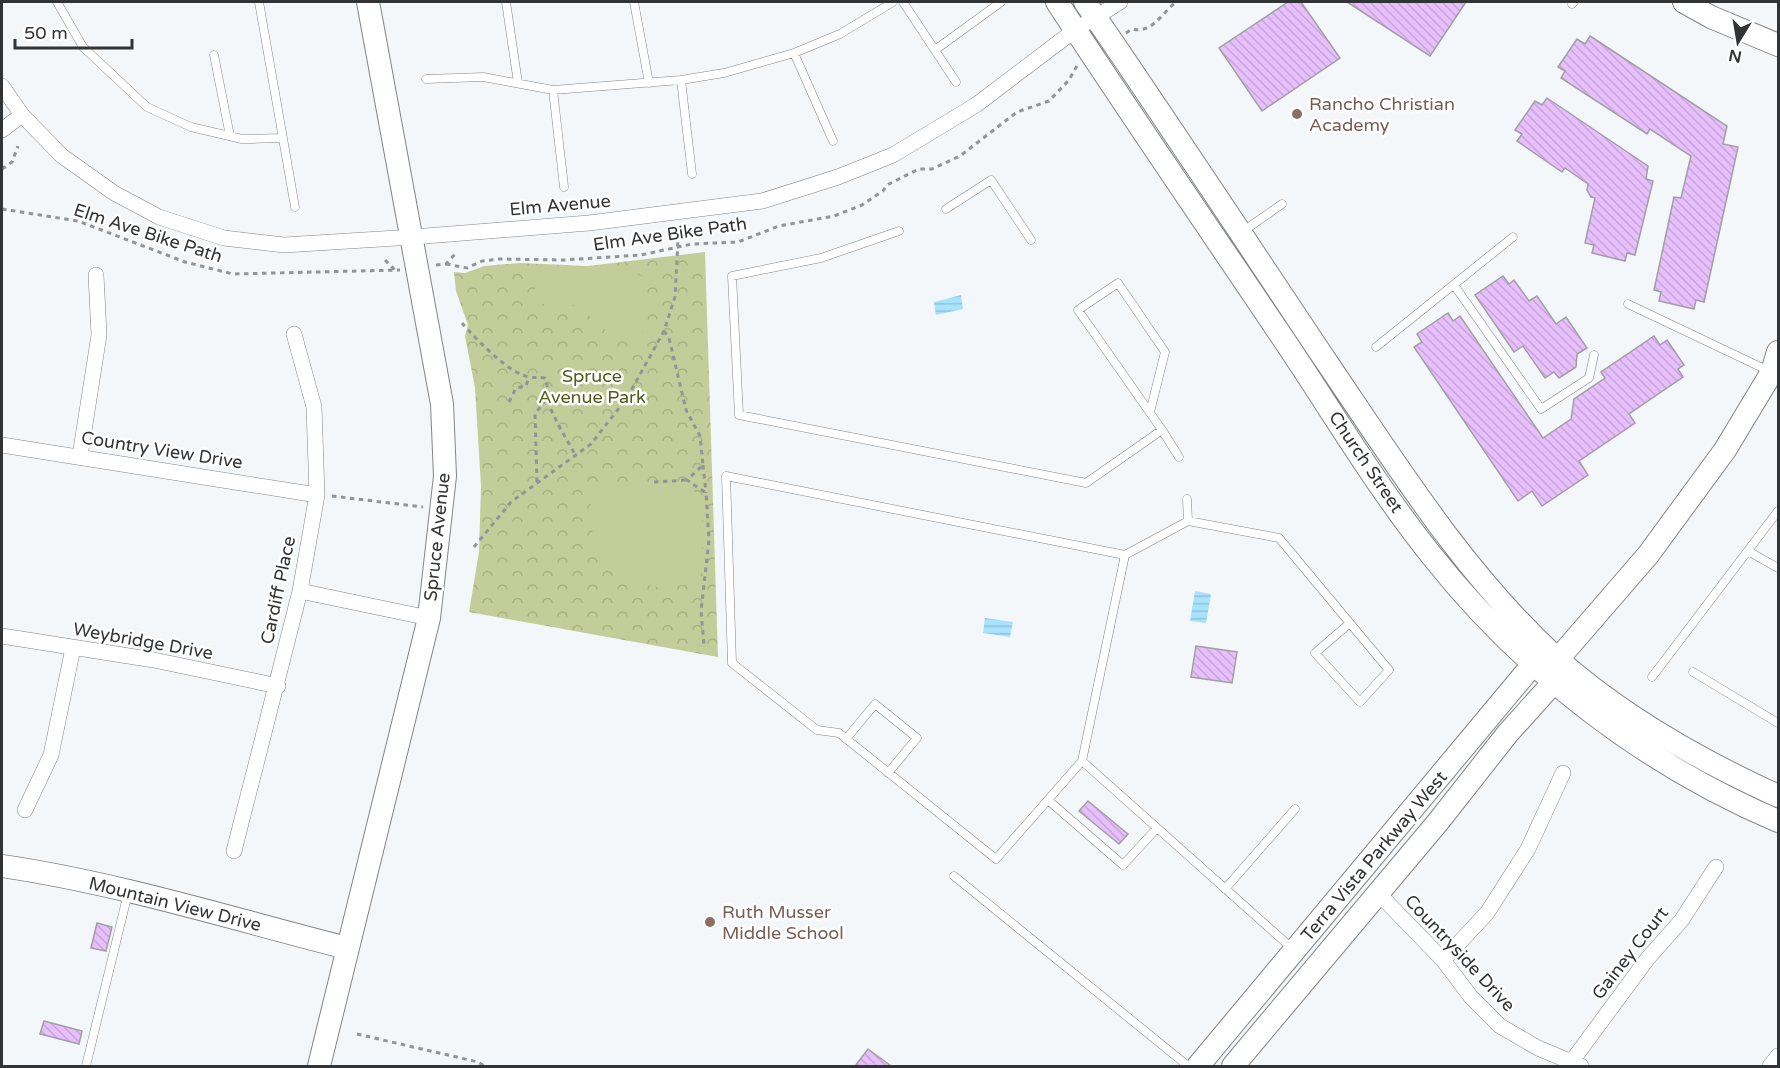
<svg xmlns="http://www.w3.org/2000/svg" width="1780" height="1068" font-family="'Varela Round',sans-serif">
<defs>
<pattern id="park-crowns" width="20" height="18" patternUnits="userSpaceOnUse" patternTransform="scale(1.5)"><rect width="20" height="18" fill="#c3cd99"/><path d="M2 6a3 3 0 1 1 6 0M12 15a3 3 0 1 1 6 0" fill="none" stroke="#a8b084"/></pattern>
<pattern id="water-rules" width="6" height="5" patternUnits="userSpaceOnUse" patternTransform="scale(1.5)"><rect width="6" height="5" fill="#a8e2fd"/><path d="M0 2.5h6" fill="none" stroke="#91c2d9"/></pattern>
<pattern id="building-back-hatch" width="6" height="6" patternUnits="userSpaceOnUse" patternTransform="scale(1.5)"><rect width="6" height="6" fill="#e7bffd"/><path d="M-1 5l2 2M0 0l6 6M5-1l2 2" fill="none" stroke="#c7a5d9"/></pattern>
</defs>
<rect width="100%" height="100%" fill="#f3f7fa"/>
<!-- park -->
<path fill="url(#park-crowns)" d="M705,252l13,405 -249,-45 10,-60 2,-66 -6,-98 -10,-52 3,-11 -12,-34 -2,-19 11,1 19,-7 36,-3 68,3z"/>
<!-- garden -->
<path fill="#c3cd99" d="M626,268l17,9 5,45 -7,13 -26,3 -39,-33c-17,1 -31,5 -43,-9l4,-16 7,-6z
M673,484c10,0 18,2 24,11 9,14 4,65 4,84 -9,2 -18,7 -27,8 -35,3 -69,-17 -80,-51 -5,-13 -3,-31 -2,-46l74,-2z"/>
<!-- water -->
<path fill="url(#water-rules)" d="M961,295l2,14 -27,6 -2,-13z
M1195,591l16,3 -5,29 -16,-2z
M985,618l28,4 -3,15 -27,-4z"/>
<!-- building -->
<path fill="url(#building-back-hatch)" stroke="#a29fa3" stroke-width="1.5" d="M1288,2h13l39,56 -78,53 -43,-63z
M1347,2h119l-36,54z
M1590,36l137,90 -4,18 15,3 -34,155 -8,-2 -2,9 -35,-8 2,-9 -7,-2 20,-93 7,1 10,-42 -41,-27 -3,5 -86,-56 4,-7 -7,-4 19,-28 8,5z
M1547,98l101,68 -2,13 7,2 -18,74 -8,-2 -2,8 -33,-8 2,-8 -9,-2 10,-45 -4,-1 -4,-7 1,-6 -23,-16 -3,4 -45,-31 5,-7 -7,-4 20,-29 7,4z
M1503,276l6,8 5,-4 15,21 8,-5 19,28 10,-7 21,31 -10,6 -1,13 -17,11 -5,-6 -9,6 -22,-32 -9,6 -39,-57z
M1448,313l5,8 7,-5 83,122 28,-19 3,-20 31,-21 -4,-6 53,-36 6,9 7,-5 17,25 -6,4 5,8 -54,37 6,9 -56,38 9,14 -46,31 -10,-15 -14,10 -104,-154 8,-5 -5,-8z
M1196,646l41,6 -5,31 -41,-6z
M1088,801l40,33 -9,10 -40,-33z
M97,923l15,4 -6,24 -15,-3z
M44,1021l38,10 -3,13 -39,-10z
M868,1049l23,17h-36z"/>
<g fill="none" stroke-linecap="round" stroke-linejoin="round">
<defs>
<path id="lane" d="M57,2l26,45 64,60 44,20 51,12 40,-1
M259,2l36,205
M506,2l12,81
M634,2l15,81
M903,2l53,80
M1572,4l2,-2
M935,50l66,-48
M794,53l39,88
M214,55l16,81
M426,79l57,-2 70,13 128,-10 43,-7 70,-20 46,-19 53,-32
M681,80l11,94
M553,90l11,97
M946,209l45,-29 40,60
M899,231l-78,27 -89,18 7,139 347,68 76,-53 17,27
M1242,232l40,-28
M1454,285l87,124 48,-31 5,-23
M1628,304l141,67
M1376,347l137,-110
M1150,412l15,-60 -47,-69 -40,27 84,120
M1187,499l1,22
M1748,551l30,17
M1125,555l-399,-79 6,187 85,67 22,3 157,126 86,-98 43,-206 63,-34 91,17 110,132 -29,32 -45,-49 35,-30
M1693,672l85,51
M1652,677l126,-166
M846,739l29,-35 42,34 -29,35
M1082,761l212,189
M1048,800l75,65 34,-37
M954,876l234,190
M1225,889l70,-80
M86,1066l42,-173"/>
<path id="street" d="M2,86l20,29 40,41 52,37 45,24 65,21 60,7 129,-8 176,-14 173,-22 76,-24 55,-22 83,-50 99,-75 45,-28
M2,130l20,-15
M2,445l315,50
M80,456l19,-121 -3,-60
M300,591l129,27
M2,636l152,24 124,26
M25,810l26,-55 22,-107
M234,851l66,-260 17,-96 -3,-88 -20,-73
M1378,893l65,67 28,37 29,29 38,22 43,18
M1443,960l44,-47 41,-64 35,-76
M1572,1061l76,-103 33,-37 35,-54
M1770,1066l8,-10"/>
<path id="secondary" d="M1057,2c72,110 147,219 221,329 51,75 97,154 154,225 91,115 212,208 346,265
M1085,2c82,119 162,241 243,362 69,102 136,209 227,293 65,58 144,103 223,139
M1684,2l27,15 67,28
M2,866c116,17 231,53 345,82
M319,1066l110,-448 16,-142 -3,-72 -74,-402
M1198,1066l336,-403 13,-2
M1233,1066l205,-244 70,-89 46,-51 4,-23 90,-104 77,-105 47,-78 6,-20"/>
</defs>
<!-- lane casing -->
<use href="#lane" stroke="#828588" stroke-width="9"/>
<!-- street casing -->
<use href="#street" stroke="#828588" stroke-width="16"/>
<!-- secondary casing -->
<use href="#secondary" stroke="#828588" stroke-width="24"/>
<!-- path -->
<path stroke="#929597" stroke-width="3" stroke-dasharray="4.5 4.5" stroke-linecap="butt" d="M1126,33l6,-4c20,5 29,-15 44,-27
M2,169l10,-7 6,-16
M2,209l76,12 107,41 48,12 167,-4
M385,260l10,10
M446,264l21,4 15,-7 17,-2 65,1 77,-5 51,-11 46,-2 41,-16 55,-10 28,-11 21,-14 4,-6 32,-16h13l28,-13 57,-44 32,-11 20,-21 9,-16
M436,265l10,-1 10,-11
M462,323c13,15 48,52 68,54 6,1 9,0 15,1 4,8 1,16 3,24 7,19 18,36 28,54
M664,331l5,7 17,72 14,26 3,29 -16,15 19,13 3,47 -8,71 3,35
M509,402l7,-14 10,-2 3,-9
M703,465l3,28
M537,482l-2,-68 12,-16
M654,482l33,-2
M332,496l91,11
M474,547l37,-45 80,-58 36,-46 37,-67 11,-34 3,-57
M357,1034l121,28 6,4"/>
<!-- lane -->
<use href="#lane" stroke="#fff" stroke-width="8"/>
<!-- street -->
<use href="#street" stroke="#fff" stroke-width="15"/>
<!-- secondary -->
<use href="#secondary" stroke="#fff" stroke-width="22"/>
</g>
<!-- markers -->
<g fill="#8d6e63" stroke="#fff" stroke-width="2">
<circle cx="1297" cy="114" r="6"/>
<circle cx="710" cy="922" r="6"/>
</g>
<g text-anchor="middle" stroke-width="5" stroke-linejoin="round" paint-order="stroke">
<!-- education labels -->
<g font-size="18" fill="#785e54" stroke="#fff" text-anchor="start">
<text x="1309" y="110">Rancho Christian<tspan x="1309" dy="21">Academy</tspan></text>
<text x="722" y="918">Ruth Musser<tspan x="722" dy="21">Middle School</tspan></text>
</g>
<!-- street labels -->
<g font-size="18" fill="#323334" stroke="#fff">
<text transform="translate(560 205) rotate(-5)" y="6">Elm Avenue</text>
<text transform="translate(148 233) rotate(18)" y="6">Elm Ave Bike Path</text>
<text transform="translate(670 234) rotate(-8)" y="6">Elm Ave Bike Path</text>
<text transform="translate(162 450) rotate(9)" y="6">Country View Drive</text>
<text transform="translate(1366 462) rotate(56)" y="6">Church Street</text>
<text transform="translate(437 537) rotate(-84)" y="6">Spruce Avenue</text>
<text transform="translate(278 590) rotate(-78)" y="6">Cardiff Place</text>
<text transform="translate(143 641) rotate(10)" y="6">Weybridge Drive</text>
<text transform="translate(1374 856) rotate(-50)" y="6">Terra Vista Parkway West</text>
<text transform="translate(175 904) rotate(14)" y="6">Mountain View Drive</text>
<text transform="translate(1460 953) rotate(47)" y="6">Countryside Drive</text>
<text transform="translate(1630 953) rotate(-52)" y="6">Gainey Court</text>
</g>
<!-- park labels -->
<g font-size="18" fill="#525b1a" stroke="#fff">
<text x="592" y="382">Spruce<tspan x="592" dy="21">Avenue Park</tspan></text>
</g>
</g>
<!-- border -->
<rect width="1780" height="1068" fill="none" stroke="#323334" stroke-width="6"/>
<!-- north arrow -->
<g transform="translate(1738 42) rotate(191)" stroke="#ffffff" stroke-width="4.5" paint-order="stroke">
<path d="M0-4.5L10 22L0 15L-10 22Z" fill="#323334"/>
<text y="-9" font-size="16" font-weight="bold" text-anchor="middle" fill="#323334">N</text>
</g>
<!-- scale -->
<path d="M15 39v9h117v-9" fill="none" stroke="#323334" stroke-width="3"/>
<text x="24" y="39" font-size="18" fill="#323334" stroke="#ffffff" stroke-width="4.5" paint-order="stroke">50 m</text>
</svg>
